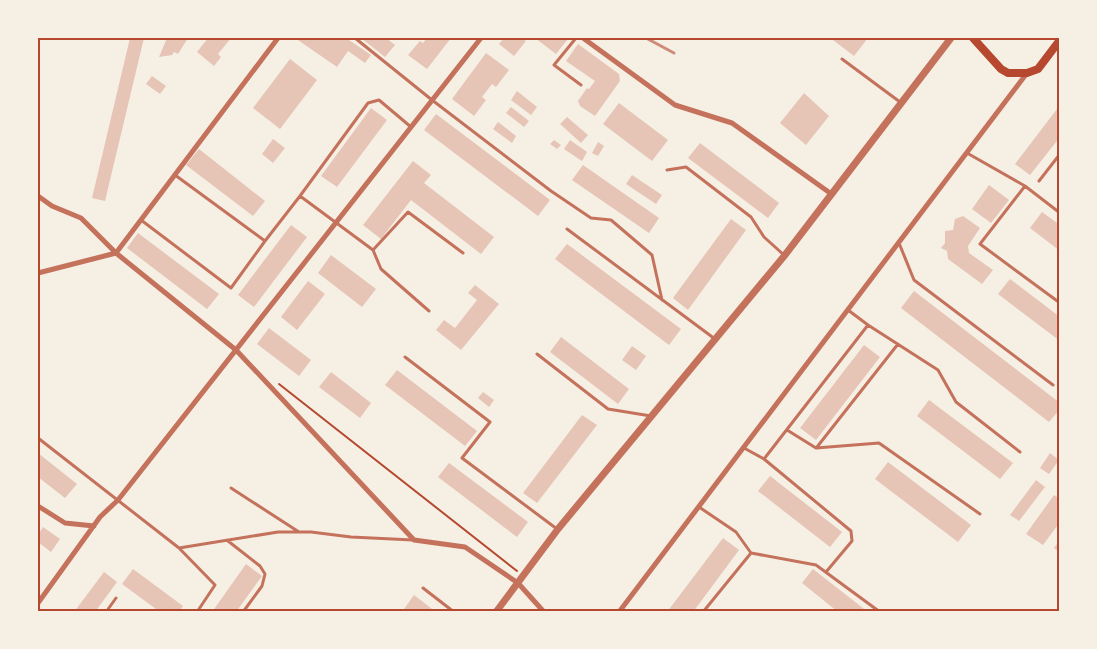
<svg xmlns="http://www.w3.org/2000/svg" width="1097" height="649" font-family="'Nunito Sans',sans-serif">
<rect width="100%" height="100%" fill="#f6efe4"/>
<!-- building -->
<path fill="#e6c5b7" d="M130,38h14l-39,163 -13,-3z
M167,38h21l-10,16 -4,-2 -2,3 -13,2z
M208,38h23l-13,16 3,3 -7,9 -17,-14z
M295,38h51l25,17 -6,8 -17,-12 -11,16z
M361,38h25l9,7 -10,12z
M427,38h24l-24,31 -19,-14 12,-14 3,2z
M504,38h22l-2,2 2,1 -12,15 -15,-12z
M535,38h31l2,1 -12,15z
M834,38h34l-14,18 -21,-16z
M578,44l41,30 1,7 -25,35 -15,-10 -2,-5 9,-13 2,1 6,-8 -29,-20z
M486,53l23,17 -13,17 -4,-3 -10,13 4,3 -12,16 -22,-17z
M290,59l27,21 -37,49 -27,-21z
M152,76l14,10 -6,8 -14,-10z
M517,91l20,16 -6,8 -20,-15z
M804,93l25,23 -23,29 -26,-22z
M619,103l49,37 -16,21 -49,-37z
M1060,105v32l-30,38 -15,-11z
M511,107l18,14 -5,6 -18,-14z
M371,108l16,12 -50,67 -16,-11z
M436,114l114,86 -12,16 -114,-86z
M567,117l21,18 -7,8 -21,-19z
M498,122l18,14 -4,7 -19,-14z
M273,139l12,9 -12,15 -11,-9z
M554,140l7,5 -4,4 -7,-5z
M570,140l17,12 -5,9 -18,-12z
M598,142l6,4 -6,10 -6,-3z
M700,143l79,60 -11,15 -80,-60z
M199,149l66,52 -12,15 -67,-51z
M413,161l18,14 -7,8 70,54 -13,17 -70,-54 -30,39 -18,-14z
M583,165l76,53 -10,15 -77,-53z
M632,175l30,20 -6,9 -30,-20z
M989,185l20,15 -18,23 -19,-14z
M1042,212l18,13v26l-30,-23z
M963,216l17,12 -12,18 1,7 24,17 -11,14 -34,-25 -1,-8 -6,-3 4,-5v-12l8,-1 2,-11z
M731,219l15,11 -58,80 -15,-12z
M291,225l16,12 -53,70 -16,-12z
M138,233l81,61 -12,15 -80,-61z
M567,244l114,85 -12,16 -114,-86z
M331,255l45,34 -14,18 -44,-34z
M1010,279l50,38v24l-62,-47z
M308,281l17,13 -28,36 -16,-13z
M475,285l24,19 -38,46 -25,-20 8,-10 11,8 22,-28 -9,-7z
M914,291l146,112v6l-11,13 -148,-114z
M269,328l42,32 -12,16 -42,-32z
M561,337l68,52 -11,15 -68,-52z
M864,345l16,12 -64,83 -16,-12z
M632,346l14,10 -10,14 -14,-10z
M397,370l80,61 -12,15 -80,-61z
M331,372l40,31 -11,15 -41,-31z
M483,392l11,8 -5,7 -11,-9z
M929,400l84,63 -13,16 -83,-63z
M582,415l15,10 -60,78 -14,-10z
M38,453l39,31 -12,14 -27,-21z
M1050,453l9,7 -10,14 -9,-6z
M888,462l83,63 -13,17 -83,-63z
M449,463l79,59 -11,15 -79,-60z
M770,476l72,56 -12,15 -72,-56z
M1036,480l9,7 -26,34 -9,-6z
M1054,495l6,4v23l-17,23 -17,-11z
M43,527l17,12 -9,13 -13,-10v-7z
M723,538l16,12 -46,62h-26z
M1060,540v12l-6,-4z
M246,564l16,12 -26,36h-24z
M133,569l50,37 -4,6h-19l-38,-28z
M813,569l55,43h-30l-36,-29z
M104,572l13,10 -22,30h-21z
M414,595l22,17h-34z"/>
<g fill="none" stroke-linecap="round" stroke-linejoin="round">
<!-- path -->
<path stroke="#b5482f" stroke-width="2" d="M279,384l238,187"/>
<!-- service -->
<path stroke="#c5725c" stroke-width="3" d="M355,38l77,62 119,91 40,27 20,2 41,35 10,45
M576,38l-22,27 27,20
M842,59l58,43
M967,153l58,33 35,27
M667,170l19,-3 65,50 13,20 20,18
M1039,181l21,-27
M1025,186l-45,58 80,59
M300,196l68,-93 11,-3 32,27
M141,220l90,68 34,-47 -90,-66
M567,229l148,110
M265,241l35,-45 73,54 35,-38 55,41
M899,243l15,37 139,105
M373,250l8,19 48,42
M868,325l70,45 18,32 64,50
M537,354l71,55 43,7
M405,357l85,65 -28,36 95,71
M787,430l29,18 63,-5 101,71
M38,438l141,110 99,-16h33l40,5 62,3
M817,447l81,-103
M744,448l20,11 104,-134 -20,-15
M764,459l87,72 1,10 -26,31
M231,488l68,44
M699,507l37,25 15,21
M228,541l32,25 5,8 -3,12 -19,26
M180,549l35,36 -18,27
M423,588l31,24
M106,612l10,-14
M703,612l48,-59 65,12 64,47"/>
<!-- minor -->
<path stroke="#c5725c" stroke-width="5" d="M583,38l92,67 57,18 98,70
M38,196l14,10 29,12 35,35 120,97 178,190 51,7 53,36 26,29
M38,273l78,-20 162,-215
M38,506l27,17 29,3
M38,603l62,-86 18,-17 363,-462
M619,612l408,-539"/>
<!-- tertiary -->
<path stroke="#c5725c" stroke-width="7" d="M496,612l62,-83 227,-274 166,-217"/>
<!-- secondary -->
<path stroke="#b5482f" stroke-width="8" d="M973,38l28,31 7,4h19l11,-4 22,-29"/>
<!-- rail -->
<path stroke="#cf8b77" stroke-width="3" d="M646,38l28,15"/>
</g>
<!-- border -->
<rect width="1097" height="649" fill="none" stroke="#f6efe4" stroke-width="78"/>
<rect x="39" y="39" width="1019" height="571" fill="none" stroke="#b5482f" stroke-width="2"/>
</svg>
